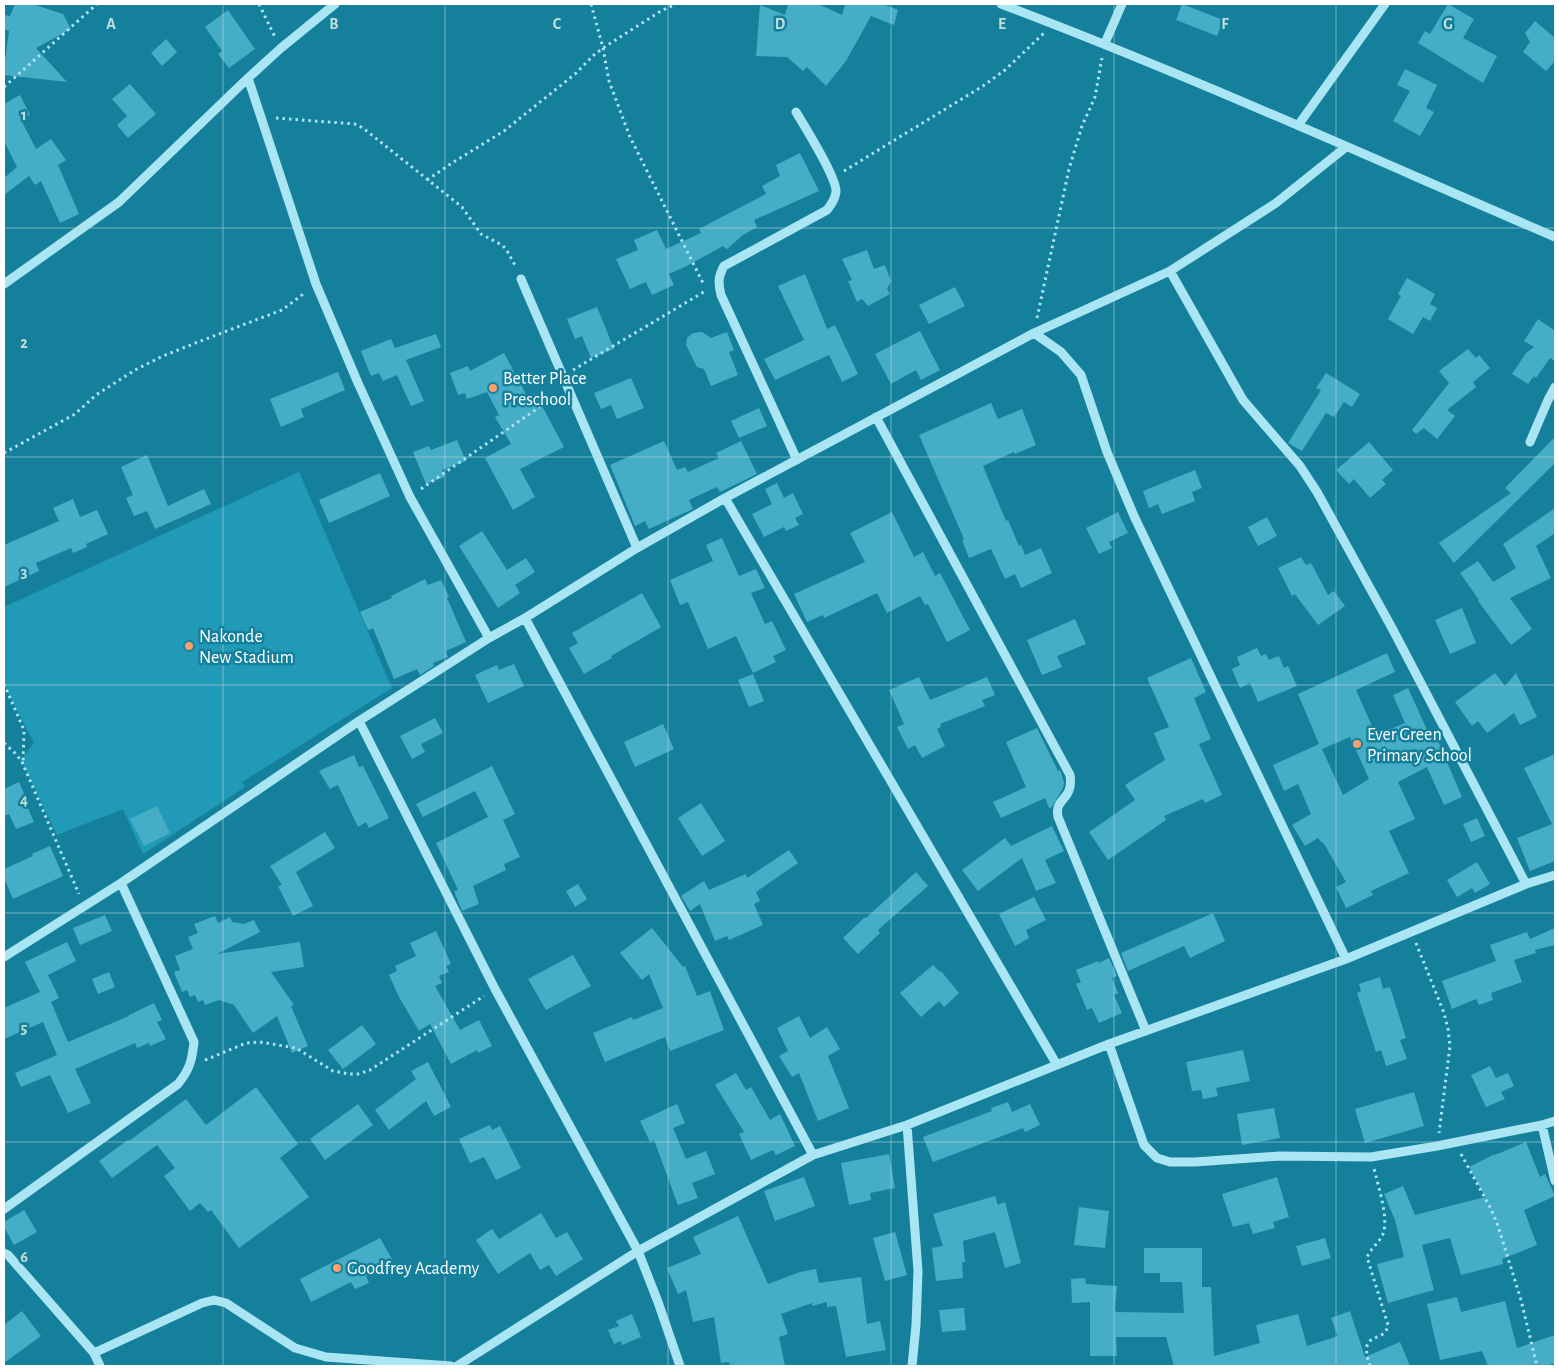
<svg xmlns="http://www.w3.org/2000/svg" width="1559" height="1370" font-family="'Alegreya Sans',sans-serif">
<rect width="100%" height="100%" fill="#14809c"/>
<!-- green -->
<path fill="#209ab7" d="M299,472l93,216 -150,94 3,5 -102,67 -20,-45 -66,26 -36,-75 13,-17 -30,-58v-78z"/>
<!-- building -->
<path fill="#46adc6" fill-rule="evenodd" d="M15,4h17l31,10 8,15 -35,19 31,34 -63,-7v-15h1l4,-29 -5,-2v-14l6,1z
M788,4h30l24,11 3,-10 -2,-1h40l15,6 -4,15 -23,-9 -25,45 -20,25 -19,-19 -4,4 -16,-14 -31,-1 4,-51 25,10z
M1182,4l41,16 -6,16 -41,-16z
M1448,4l26,15 -11,19 34,18 -14,27 -65,-40 7,-12 5,3z
M228,10l27,39 -26,19 -11,-14 4,-3 -17,-24z
M1535,21l20,17v23l-9,10 -23,-19 7,-10 -5,-9z
M166,39l11,13 -15,14 -11,-13z
M1405,69l32,16 -11,23 8,4 -14,24 -27,-15 17,-30 -13,-6z
M130,84l26,30 -28,24 -11,-13 10,-9 -15,-17z
M20,95l10,20 -9,5 15,29 15,-10 15,21 -8,5 21,49 -19,9 -19,-42 -6,4 -6,-9 -25,19v-17l13,-11 -13,-26v-37z
M800,153l19,38 -65,29 3,7 -14,8 -16,14 -4,-3 -36,20 -18,8 5,11 -22,10 -6,-13 -16,7 -14,-30 22,-9 -4,-10 23,-10 9,19 35,-16 -2,-4 67,-35 -4,-8 18,-10 -4,-11z
M867,250l7,19 11,-4 6,16 -4,8 3,5 -22,12 -6,-7 -5,3 -9,-21 4,-1 -10,-21z
M805,274l22,55 8,-4 23,49 -16,8 -13,-27 -54,25 -11,-21 40,-19 -26,-54z
M1407,278l28,16 -5,10 7,4 -7,13 -7,-4 -10,17 -25,-15 13,-23 -3,-2z
M955,287l10,19 -36,18 -10,-19z
M597,307l17,42 -23,9 -9,-22 -7,3 -8,-20z
M1538,319l17,12v30l-5,-3 -14,20 -2,-2 -6,8 -16,-10 14,-21 8,-6 -10,-6z
M920,331l20,39 -19,10 -5,-10 -25,14 -16,-30z
M702,332l9,6 16,-6 7,18 -5,2 9,23 -27,11 -7,-17 -7,-2 -11,-22 1,-7 6,-5z
M436,334l5,13 -35,13 18,41 -13,5 -14,-31 -14,6 -4,-8 -8,3 -10,-25 30,-12 4,9z
M1468,349l8,9 3,-3 11,13 -17,14 3,5 -29,23 8,6 -18,23 -13,-11 -8,6 -4,-4 37,-47 -10,-12z
M504,353l24,45 7,-5 29,54 -44,22 15,28 -22,13 -28,-52 26,-14 -16,-27 4,-2 -12,-23 -20,7 -2,-6 -7,2 -8,-22 18,-7 2,5z
M338,372l7,18 -44,19 3,8 -23,10 -11,-28z
M1326,373l34,21 -8,13 -8,-5 -10,15 -8,-4 -24,38 -14,-8 33,-53 -5,-2z
M631,378l13,30 -27,11 -6,-14 -10,4 -7,-16z
M991,403l7,16 24,-10 14,36 -21,9 -1,-2 -31,14 23,55 2,-1 11,26 2,-1 4,10 16,-7 11,25 -31,15 -6,-14 -10,5 -14,-30 -22,9 -7,-18 2,-1 -45,-104z
M759,408l8,18 -28,12 -8,-17z
M1555,437v26l-101,100 -15,-20 72,-50 -6,-5z
M457,440l9,21 -24,9 3,7 -19,7 -13,-32 16,-6 2,4z
M664,441l13,29 8,-3 3,5 31,-14 -3,-5 25,-12 16,33 -37,18 -3,-5 -28,13 4,9 -44,20 -4,-8 -10,5 -25,-61z
M1369,442l24,28 -11,10 4,4 -16,14 -16,-19 -5,5 -13,-14z
M147,455l21,51 36,-17 7,15 -56,25 -8,-18 -13,5 -8,-18 7,-3 -12,-28z
M1195,470l7,18 -10,4 3,9 -33,13 -4,-10 -9,4 -6,-17z
M380,473l10,23 -61,27 -10,-23z
M777,483l7,15 9,-5 10,21 -8,4 4,7 -13,6 -2,-4 -20,10 -12,-23 20,-10 -7,-15z
M73,499l7,18 17,-7 11,24 -22,10 1,3 -14,6 -2,-5 -35,15 3,8 -35,16v-42l55,-24 -6,-13z
M1555,508v25l-19,13 15,32 -41,20 22,31 -21,16 -33,-44 1,-1 -19,-27 18,-12 15,21 23,-14 -13,-24z
M892,512l22,45 9,-5 12,24 5,-3 30,57 -23,12 -19,-38 -3,1 -5,-9 -33,17 -10,-20 -53,25 -1,-3 -16,7 -13,-28 71,-32 -15,-29z
M1118,512l10,21 -19,9 3,6 -13,6 -13,-26z
M1267,517l10,19 -19,10 -10,-19z
M482,531l25,39 19,-12 9,14 -20,13 5,8 -22,15 -39,-62z
M722,538l17,38 17,-7 9,19 -14,5 14,31 7,-3 14,29 -13,6 3,6 -23,11 -17,-37 -28,13 -20,-47 -8,3 -10,-25 43,-19 -7,-16z
M1301,557l5,8 5,-2 17,32 6,-4 11,15 -27,19 -23,-31 -3,2 -14,-28z
M425,579l3,6 13,-5 8,17 -2,1 19,44 -20,9 2,6 -15,6 1,3 -14,9 -3,-6 -23,10 -21,-51 -5,2 -8,-18 32,-14 -1,-2z
M642,593l19,34 -50,29 1,2 -28,16 -15,-26 9,-5 -6,-10z
M1462,608l14,35 -26,11 -15,-34z
M1075,619l11,25 -29,12 5,11 -20,8 -15,-35z
M1257,648l4,8 5,-2 3,6 10,-4 5,12 4,-2 9,20 -39,16 -8,-19 -10,5 -8,-19 8,-4 -3,-8z
M1387,653l8,19 -39,18 20,45 29,-12 -12,-28 15,-7 25,55 5,-2 24,56 -18,8 -17,-38 -29,15 17,37 -26,12 20,42 -38,18 2,4 -27,13 -10,-21 10,-5 -23,-40 -1,1 -4,-5 -13,8 -13,-21 19,-11 -13,-30 -14,7 -11,-26 46,-21 -21,-50zM1350,737l19,42 -26,16 -21,-46z
M1191,658l15,34 -12,6 17,41 -12,5 23,51 -17,8 -2,-4 -39,17 2,4 -58,40 -19,-28 46,-32 -10,-15 40,-25 -11,-27 15,-6 -22,-49z
M514,664l10,22 -36,17 -13,-28 22,-10 2,5z
M1495,673l10,13 11,-13 21,44 -17,8 -6,-12 -27,20 -9,-12 -6,5 -17,-24z
M753,674l11,27 -15,6 -11,-27z
M919,677l11,23 57,-23 8,18 -13,5 3,6 -45,18 1,3 -4,2 8,17 -23,12 -7,-13 -7,4 -11,-22 7,-3 -15,-34z
M435,718l8,15 -22,11 4,8 -13,7 -12,-23z
M663,724l11,25 -39,18 -11,-25z
M1037,728l21,43 2,-1 4,12 -1,6 -11,19 -3,1 -4,-10 -44,20 -8,-16 33,-15 -20,-45z
M1555,754v107l-25,10 -13,-33 35,-14 -28,-56z
M354,755l5,12 4,-1 26,52 -20,10 -3,-6 -8,5 -20,-42 -8,4 -11,-18z
M492,766l23,48 -12,6 17,37 -16,7 2,6 -33,16 6,18 -17,7 -8,-20 4,-1 -22,-47 52,-26 -13,-26 -52,26 -7,-13z
M19,782l10,23 -2,1 7,16 -18,7 -7,-15 -5,2v-27z
M701,803l24,38 -23,15 -24,-38z
M157,806l13,27 -26,13 -14,-27z
M1477,818l8,18 -14,6 -8,-18z
M1052,826l12,25 -19,9 11,23 -20,8 -14,-33 -44,33 -16,-21 43,-32 6,8z
M325,832l10,16 -39,24 17,34 -20,10 -15,-30 4,-1 -12,-19z
M50,846l13,30 -50,23 -9,-21v-9l29,-13 -1,-2z
M789,850l9,13 -42,29 4,9 -6,3 9,21 -34,15 -2,-4 -12,5 -15,-37 -10,7 -9,-15 23,-15 5,9 37,-16 1,4z
M1477,862l13,22 -15,9 -3,-5 -15,9 -10,-17z
M916,872l12,14 -50,44 2,3 -22,21 -15,-16 22,-21 1,1z
M578,884l9,15 -12,8 -9,-16z
M1034,897l12,23 -20,10 3,8 -14,8 -16,-32z
M1213,913l12,28 -35,17 -6,-12 -56,25 -7,-18z
M105,915l7,16 -32,14 -7,-17z
M215,916l3,7 12,-6 2,5 12,2 10,-4 6,12 -43,22 83,-12 4,25 -33,5 23,33 -3,1 17,40 -16,7 -15,-37 -24,17 -19,-28 -15,-5 -14,5 -2,-5 -5,2 -3,-7 -5,2 -3,-7 -5,2 -8,-20 6,-2 -5,-14 18,-7 -5,-12 10,-4 -4,-9z
M652,928l31,39 2,-1 12,30 13,-5 14,39 -54,21 -5,-14 -60,25 -12,-29 39,-16 1,3 30,-12 -14,-34 -7,6 -22,-27z
M1555,928v17l-20,5 1,3 -22,7 8,22 -31,11 2,7 -14,5 -3,-6 -24,10 -10,-28 54,-20 -6,-16 37,-13 3,7z
M436,931l15,33 -5,2 3,6 -10,4 3,7 -7,3 25,44 19,-10 13,26 -14,7 -1,-3 -26,14 -21,-40 -11,7 -20,-34 -10,-22 8,-4 -2,-5 21,-10 -6,-13z
M67,942l9,19 -28,14 11,23 -8,4 17,40 61,-26v-1l25,-12 8,17 -5,2 9,17 -16,7 -1,-3 -12,5 -2,-5 -60,26 16,34 -23,10 -18,-38 -29,12 -6,-14 42,-18 -14,-33 -39,17v-31l36,-16 -15,-30z
M573,955l18,31 -45,24 -18,-31z
M1109,958l8,18 -5,2 6,15 -4,2 8,18 -23,10 -7,-15 -5,2 -11,-26 5,-2 -5,-12 22,-9 1,2z
M933,965l7,7 1,-1 18,22 -15,14 -5,-6 -18,16 -21,-24z
M109,972l6,15 -17,7 -6,-15z
M1380,977l3,12 7,-2 16,51 -6,2 7,19 -21,7 -5,-16 -5,2 -19,-59 4,-2 -2,-7z
M799,1016l11,22 17,-11 13,22 -12,7 21,52 -31,13 -19,-48 -7,4 -13,-21 9,-5 -11,-23z
M362,1025l14,19 -33,25 -15,-19z
M1243,1050l7,31 -34,7 2,8 -15,3 -2,-9 -9,1 -6,-29z
M428,1062l23,45 -17,9 -8,-15 -37,29 -14,-20 41,-31 -5,-8z
M1490,1066l6,12 12,-5 6,13 -13,6 4,7 -19,8 -15,-32z
M736,1073l10,17 5,-3 19,33 10,-6 15,32 -19,9 -3,-5 -22,10 -12,-26 5,-2 -29,-47z
M256,1087l42,57 -18,14 29,39 -70,51 -28,-38 -3,2 -8,-9 -10,8 -26,-35 11,-8 -18,-23 -45,33 -13,-17 29,-21 1,1 57,-42 20,26z
M1414,1092l10,34 -59,17 -10,-34z
M1008,1102l4,10 18,-8 10,21 -15,7 -2,-4 -90,34 -10,-25 69,-26 -1,-3z
M358,1104l15,21 -48,35 -15,-21z
M677,1104l8,19 -12,5 13,31 20,-8 9,23 -23,9 6,15 -20,7 -24,-65 -4,2 -10,-21z
M1274,1108l6,30 -38,7 -5,-31z
M490,1125l2,5 8,-4 21,42 -25,12 -12,-23 -14,6 -11,-24z
M1526,1142l14,35 5,-3 10,22 -31,14 13,35 -35,14 1,5 -42,11 -11,-37 -28,7 12,45 -46,13 -11,-39 27,-7 -9,-37 -11,-26 19,-8 12,29 70,-18 -16,-30 26,-13v1z
M889,1154l6,34 -25,5 1,7 -22,5 -8,-42z
M804,1177l11,29 -40,15 -11,-30z
M1277,1177l12,40 -16,5 2,6 -22,6 -4,-11 -16,4 -11,-33z
M995,1196l3,9 7,-3 16,61 -16,5 -10,-36 -32,9 2,21h-3l1,16 -27,3 -4,-33 11,-2 -10,-32z
M1079,1207l30,4 -4,37 -31,-3z
M24,1210l13,22 -23,13 -10,-18v-5z
M541,1213l15,25 11,-6 16,27 -27,17 -7,-11 -9,5 -10,-17 -32,21 -22,-34 16,-11 7,10z
M738,1216l30,68 32,-12 16,-3 3,14 42,-6 6,47 13,-3 6,29 -40,7 -10,-51 -9,1v-5l-15,4v-3l-31,11 7,20 -9,3 6,29h-55l-1,-4 -8,1 -7,-46 -21,5 -7,-32 -8,4 -11,-26 34,-14 -8,-17z
M895,1232l12,43 -22,6 -12,-43z
M380,1238l13,23 -27,15 3,7 -14,6 -4,-7 -40,20 -11,-23z
M1325,1238l6,20 -29,8 -6,-20z
M1144,1248h58v39h9l3,69 46,-13 -4,-18 42,-11 9,32 31,-10 -7,-18 19,-7 15,46 35,-15 10,24h-236l-8,-29h-50l1,19h-27v-54l-18,1 -1,-24 14,-1 1,6 31,2 -2,24 1,2 68,1 -2,-31h-22v-9h-16z
M1457,1297l4,15 44,-11 12,47 38,-13v28l-9,3h-58l-6,-15 -42,9 -13,-56z
M964,1308l2,22 -24,2 -3,-22z
M22,1311l19,25 -37,27v-38z
M632,1314l9,23 -19,8 -1,-4 -7,3 -6,-14 11,-4 -3,-5z"/>
<g fill="none" stroke-linecap="round" stroke-linejoin="round">
<!-- path -->
<path stroke="#aae5f3" stroke-width="3" stroke-dasharray="2.5 4" stroke-linecap="butt" d="M259,4l16,33
M591,4l12,44 6,33 21,56 74,148
M4,87l93,-83
M276,118l79,6 8,4 99,79 19,27 21,11 4,4 10,18
M844,171l139,-85 22,-16 39,-37
M427,180l25,-17 52,-32 71,-57 20,-20 11,-8 55,-35 15,-7
M1037,318l32,-149 13,-43 13,-29 7,-39
M573,370l134,-80
M4,453l71,-39 21,-19 39,-25 28,-14 35,-14 84,-32 24,-18
M421,489l136,-94
M4,684l20,46 -1,32
M4,743l12,11 6,8 57,132
M1416,943l28,70 4,16 2,17 -11,87
M205,1060l41,-17 14,-1 36,6 37,23 16,3h9l12,-4 114,-74
M1461,1154l30,55 7,17 23,74 16,66
M1370,1366c-13,-38 15,-21 18,-41l-21,-68c4,-9 12,-14 16,-23 6,-17 -5,-47 -9,-66"/>
<!-- minor -->
<path stroke="#aae5f3" stroke-width="9" d="M1001,4c188,71 370,154 554,233
M1105,43l17,-39
M248,78l68,206 42,99 52,114 79,141
M796,112c9,15 41,66 40,80 -1,7 -5,13 -9,18l-103,56c-6,11 -6,17 -3,29l76,165
M1299,124l86,-120
M1170,271l73,129 57,66 17,26 75,136 134,256
M521,279l116,269
M4,284l115,-82 129,-124 33,-30 54,-44
M1034,333l27,19 20,23 26,77 27,64 212,443
M876,417l194,358c4,26 -16,22 -12,42l88,214
M1530,442l18,-42 7,-13
M725,498l332,567
M525,618l288,537
M359,721l136,268 143,262 20,51 22,64
M4,957l117,-74 238,-162 130,-83 36,-20 112,-70 88,-50 309,-165 136,-62 106,-68 70,-56
M1109,1044l35,101 13,13 13,4h25l84,-6 92,1 66,-11 105,-21 13,-4
M907,1125l11,146 -2,54 -4,41
M1542,1125l13,56
M4,1209l174,-125c12,-15 14,-24 16,-42l-73,-159
M4,1253l4,2 86,98 6,13
M94,1353l108,-50 12,-3 12,3 69,45 31,9 125,9
M457,1366l181,-115 175,-96 94,-30 202,-81 237,-85 180,-75 29,-9"/>
</g>
<!-- grid -->
<path fill="none" stroke="#c3dddb" stroke-width="1" stroke-opacity="0.55" d="M223,4v1362M445,4v1362M668,4v1362M891,4v1362M1114,4v1362M1336,4v1362M4,228h1551M4,457h1551M4,685h1551M4,913h1551M4,1142h1551"/>
<!-- markers -->
<g fill="#ffa06c" stroke="#14809c" stroke-width="2">
<circle cx="493" cy="388" r="5"/>
<circle cx="189" cy="646" r="5"/>
<circle cx="1357" cy="744" r="5"/>
<circle cx="337" cy="1268" r="5"/>
</g>
<g text-anchor="middle" stroke-width="5" stroke-linejoin="round" paint-order="stroke">
<!-- poi labels -->
<g font-size="18" fill="#fff" stroke="#14809c" text-anchor="start">
<text x="503" y="384">Better Place<tspan x="503" dy="21">Preschool</tspan></text>
<text x="199" y="642">Nakonde<tspan x="199" dy="21">New Stadium</tspan></text>
<text x="1367" y="740">Ever Green<tspan x="1367" dy="21">Primary School</tspan></text>
<text x="347" y="1274">Goodfrey Academy</text>
</g>
</g>
<g font-size="16" text-anchor="middle" font-weight="bold" fill="#c3dddb" stroke="#14809c" stroke-width="5" stroke-linejoin="round" paint-order="stroke">
<text x="111" y="29">A</text>
<text x="334" y="29">B</text>
<text x="557" y="29">C</text>
<text x="780" y="29">D</text>
<text x="1002" y="29">E</text>
<text x="1225" y="29">F</text>
<text x="1448" y="29">G</text>
<text x="24" y="120">1</text>
<text x="24" y="348">2</text>
<text x="24" y="577">3</text>
<text x="24" y="805">4</text>
<text x="24" y="1033">5</text>
<text x="24" y="1262">6</text>
</g>
<!-- border -->
<rect width="1559" height="1370" fill="none" stroke="#ffffff" stroke-width="10"/>
</svg>
